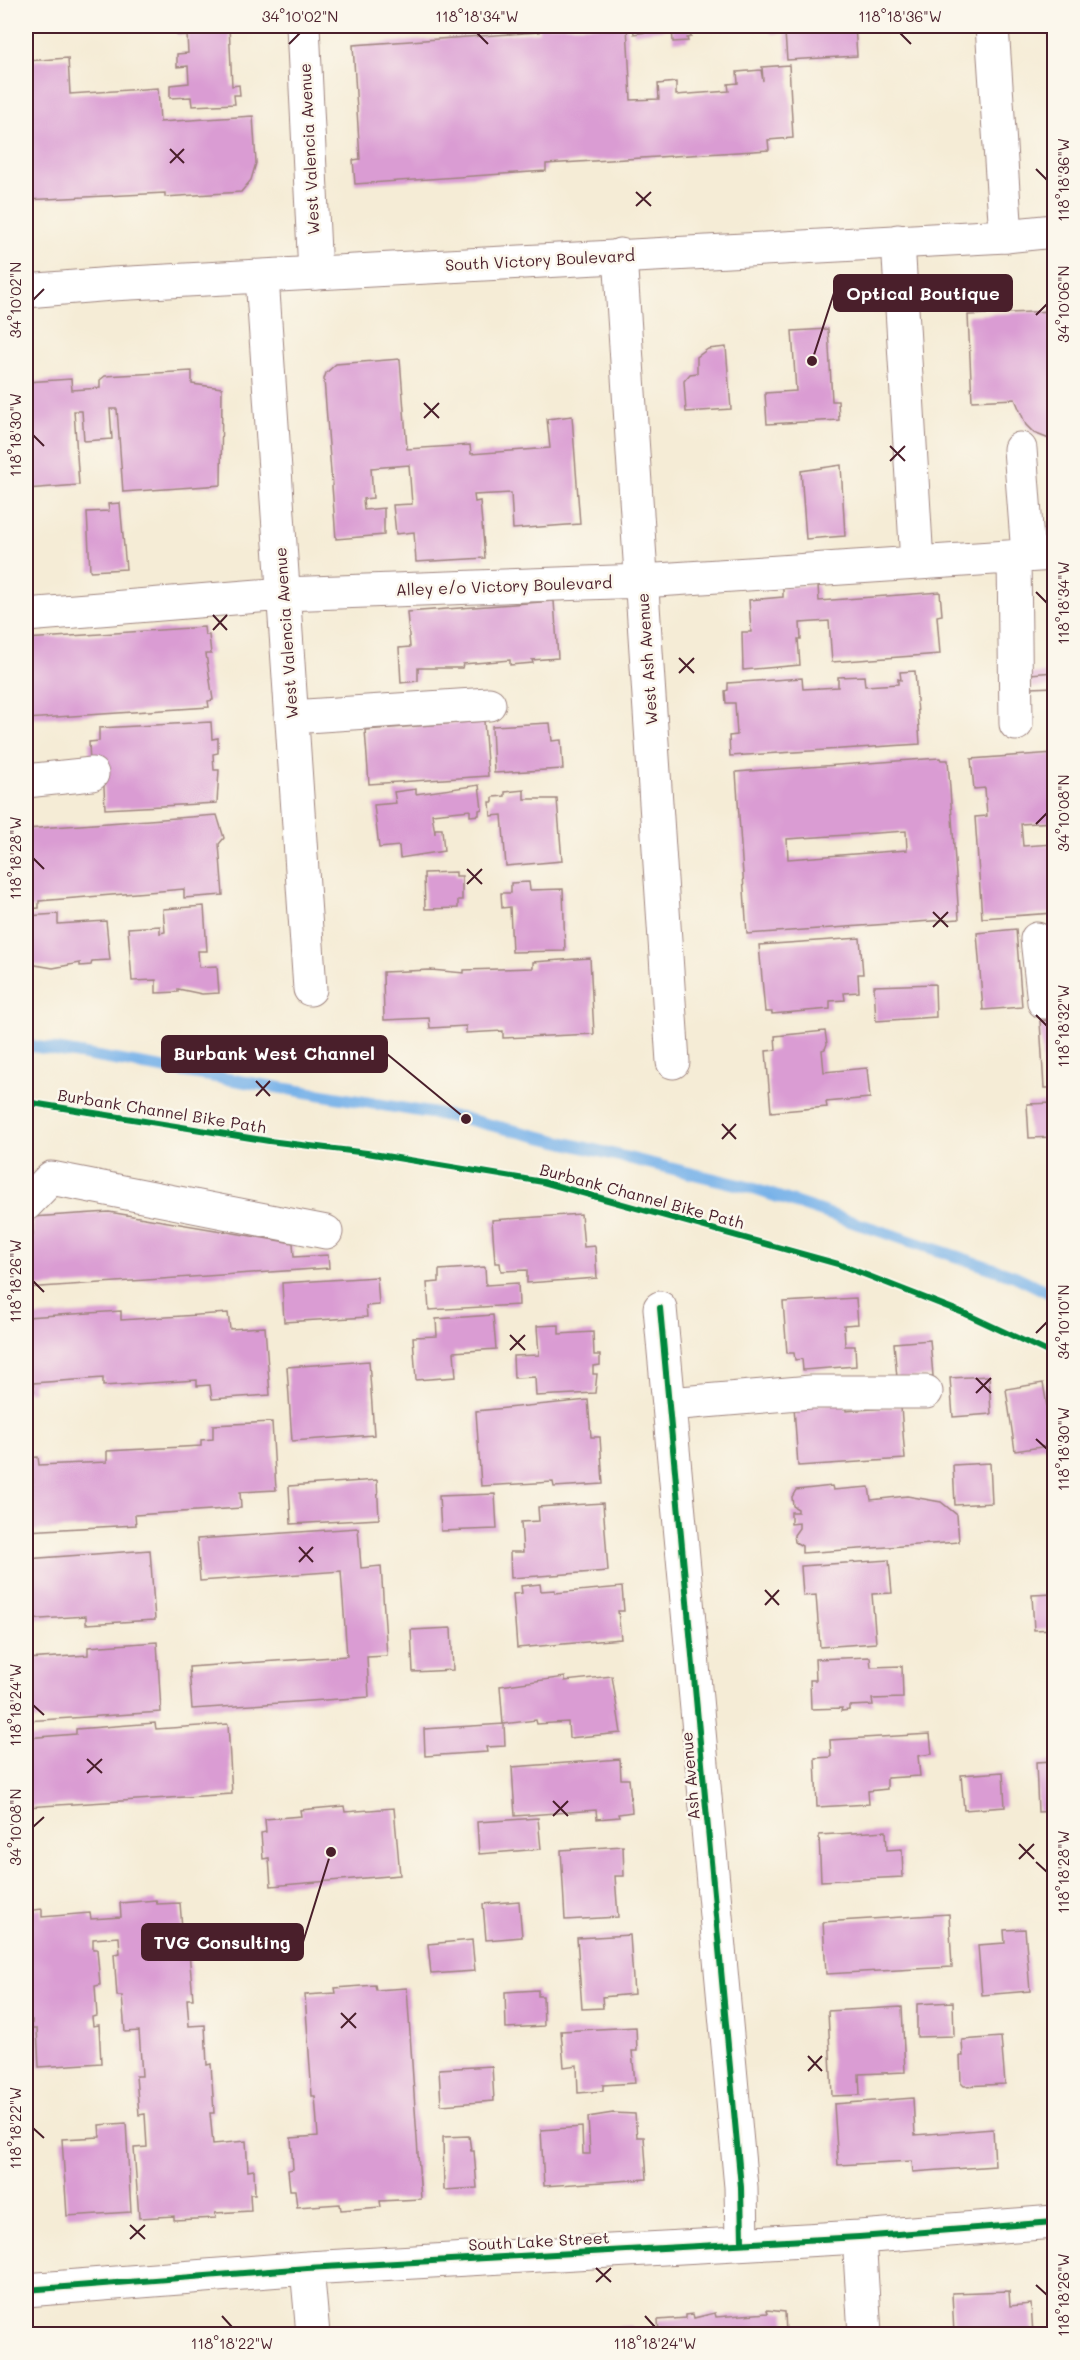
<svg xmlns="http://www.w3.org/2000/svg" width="1080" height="2360" font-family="Mali,sans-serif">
<rect width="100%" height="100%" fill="#fbf7ec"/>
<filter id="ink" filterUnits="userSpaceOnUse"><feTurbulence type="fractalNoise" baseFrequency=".0167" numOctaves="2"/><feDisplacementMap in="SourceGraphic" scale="12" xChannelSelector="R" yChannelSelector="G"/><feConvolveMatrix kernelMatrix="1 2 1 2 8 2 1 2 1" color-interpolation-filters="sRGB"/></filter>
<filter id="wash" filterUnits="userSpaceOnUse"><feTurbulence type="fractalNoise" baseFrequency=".008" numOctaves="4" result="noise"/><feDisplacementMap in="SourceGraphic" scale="24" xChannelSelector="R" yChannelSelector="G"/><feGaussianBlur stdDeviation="1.35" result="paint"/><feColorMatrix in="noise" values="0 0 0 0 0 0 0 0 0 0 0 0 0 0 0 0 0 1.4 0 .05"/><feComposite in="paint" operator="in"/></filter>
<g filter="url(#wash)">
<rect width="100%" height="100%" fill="#f5ecd6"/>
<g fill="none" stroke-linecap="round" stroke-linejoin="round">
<!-- stream -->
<path stroke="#78b2e9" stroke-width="12" d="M26,1045l440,74 282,68 267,89 39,19"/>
</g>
<g id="blocks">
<!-- building -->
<path fill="#da9cd3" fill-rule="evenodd" d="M176,26h53l3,60 7,-1 1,10h-6l1,9 -43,2 -1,-9 -21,1v-13l19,-2 -1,-17 -11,1v-13l11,-1 -1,-18h-10z
M538,26h89l4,74 28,-1 -1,-15 18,-2v13l53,-4 -1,-7 10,-1 -1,-11 24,-2 2,11 -1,-14 27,-2 4,73 -25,2 1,10 -223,14v7l-191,13 -2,-24 7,-1 -7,-114 186,-13z
M633,26h57l1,11 -4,1 1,3 -15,1 -1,-14 -38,6z
M770,26h85l2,30 -70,4 -2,-27 -14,1z
M1048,26h6v57h-1z
M68,58l2,36 88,-6 2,34 93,-6 3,47 -5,17 -10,12 -76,5v-4l-139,7v-139z
M1054,311v130l-20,-8 -8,-8 -11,-26 -43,2 -4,-86z
M828,329l4,72h6l1,19 -72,4 -2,-31 31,-2 -4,-60z
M726,347l5,62 -45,3 -2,-31 6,-7 7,-1v-16l11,-8z
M400,359l7,90 63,-4 1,9 79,-6 -3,-29 25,-3 8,108 -67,5 -2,-36 -37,2 1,7 5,-1 5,57 -69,4 -2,-30 -18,2 -3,-29 19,-1 -3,-39 -38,3 2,30 -10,1 1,11 20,-2v27l-48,4 -12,-160 2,-6 10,-9z
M192,371v13l30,4 -1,97 -98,7 -6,-83h-7l2,30 -28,2 -2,-30h-8l5,74 -53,4v-107l45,-3 1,11 28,-2v-8l5,-4z
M841,465l4,71 -39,3 -5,-68z
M120,503l6,66 -36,2 -3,-59 22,-1 -1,-7z
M818,585l1,16 121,-9 2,23 -5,1 3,38 -108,8 -3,-41 -29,2 1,16h-3l2,26 -57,5 -1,-38h9l-2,-32 34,-3v-10z
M554,601l4,57 -26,2 1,3 -23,2v-5l-47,4 -1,4h-44v13l-17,2 -2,-35 11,-1 -3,-35z
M204,627l1,8h4l2,19h-5l7,46 -5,1 1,6 -183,12v-80z
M915,671l5,73 -190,12 -1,-20 8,-1 -2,-32h-9l-1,-12 3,-1v-7l74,-5 1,11 35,-2v-10l26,-1 1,10 33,-2v-5l3,1 -1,-8z
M1054,672v15l-23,1 -1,-14z
M484,721l4,55 -119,8 -4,-54z
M211,722l1,17 6,-1v15l-5,1 1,16h5l-2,33 -112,6 -2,-44 -13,1 -1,-24 10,-1v-13z
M550,723l2,18 9,-1 2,29 -69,4 -2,-47z
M1054,753v69l-33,2 2,22 31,-2v69l-72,5 -7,-101 12,-1 -2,-28 -11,1 -3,-30z
M940,758l1,2h7l11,159 -212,15 -11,-162zM906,831l1,19 -119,9 -1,-20z
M479,785l3,24 -3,1v5l-9,1v-6l-38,4 3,20v-5h7l2,22 -44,7 -1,-12 -20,2 -5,-43 22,-2 -2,-11 22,-3v5z
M524,790v9h33l5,62 -56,5 -4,-51 -11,1 -1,-14h3v-5l12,-1v-4z
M217,815l7,23 -5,6 4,51 -39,3v-9l-145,12v7l-13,1v-80z
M456,872v4h6v24h-4v8l-33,1 -1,-36z
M529,882l1,8 33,-1 2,62 -53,1 -2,-45 -8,1 -1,-15h10v-10z
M204,906l3,45h-9l1,16 18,-1 2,27 -17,1 -24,-5v3l-22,1v-13l-24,1 -4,-53 32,-2v7l5,-1 -2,-23z
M58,914v10l48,-3 4,39 -18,1 -1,4 -11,1v-3l-27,5 -23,-4 -1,-8 -3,1v-41z
M1016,929l6,78 -39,3 -6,-77z
M860,938l3,36h-5l1,18 -15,1 1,7 -15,1v8l-58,5v-2h-7l-6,-67z
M590,958l4,76 -91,4v-7l-37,2v-7l-36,2 -1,-10 -45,2 -1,-48 48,-2 33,3v-3l69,-2v-6z
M935,984l1,33 -60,4 -2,-35z
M1054,1020v68h-10l-4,-67z
M825,1031l2,13 -2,5 -3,1 2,22 43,-4 3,30 -44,4 1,5 -56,5 -5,-61 10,-1 -1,-14z
M1054,1103v34l-25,1 -2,-34z
M109,1212l184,31 1,14 34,-2 1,13 -303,20v-52l7,-1 -1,-18z
M581,1214l3,33 11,-1 2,32 -70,5v-13l-26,1 -1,-8h-5l-3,-43z
M485,1267l1,18 32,-2 1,22 -90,5 -2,-27 12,-1v-12z
M377,1277l2,28 -13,1 1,11 -83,5 -2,-39z
M856,1298l2,26 -14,1 1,21h10l1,20 -53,4 -1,-11 -7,1 -1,-7h-7l-4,-51z
M121,1311v9l107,-7 2,16 35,-2 5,68 -58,4 -2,-14 -13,1v-6l-94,6v-8l-70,5 1,8 -8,1v-75z
M493,1315l3,34 -42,3 2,25 -40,3 -3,-43 24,-1 -1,-17z
M559,1325v9l34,-2 1,23h6v10l-7,1v8h4l-2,19 -59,3 -1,-19 -21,1 -1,-22 26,-1 -2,-29z
M930,1340l3,36 -36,2 -3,-35z
M369,1361l5,74 -82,6 -5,-74z
M989,1376l2,38 -38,3 -3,-39z
M1043,1383l4,23 7,-2v41l-39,6 -9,-62z
M588,1400l3,37h9l3,47 -49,3 -1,-5 -72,4 -5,-75z
M845,1403l1,8 55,-4 4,52 -107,7 -4,-60z
M272,1422l4,68 -36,2 1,16 -106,7 1,10 -110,6v-73l12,-1 1,8 68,-3v-11l94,-5v-6l12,-1v-14z
M990,1463l2,40 -37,2 -2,-40z
M377,1480l2,39 -88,5 -2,-38z
M832,1486l1,4 36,-3 2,13 36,-4 34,6 16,13 2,27 -157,11v-7l-7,-4 -1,-7 5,-7v-5l-8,1v-12h7v-3l-5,-3 -1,-9 4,-7z
M495,1494l2,35 -56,2 -2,-35z
M603,1503l5,68 -97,7 -1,-26h13l-2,-30 18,-1 -1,-14z
M358,1528l3,40 20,-2 6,90 -20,1 2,40 -177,12 -3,-42 158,-11 -6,-85 -141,10 -3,-42z
M150,1550l5,70 -69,4v-8l-60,4v-61z
M889,1560l3,33 -20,1 4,49 -56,4 -4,-52 -13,1 -2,-30z
M540,1584l1,7 14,-1v3l67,-6 2,24h-6l3,28 -104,9 -4,-54 9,-1 -1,-7z
M1054,1594v35l-20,1 -2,-35z
M451,1628l2,42 -40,2 -2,-42z
M157,1642l4,70 -135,9v-62l62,-4v-8z
M870,1657l1,10 31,-1 1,32 -31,1 1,6 -24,1v4l-8,1 1,-3 -31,1 -1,-29h6l-1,-21z
M612,1676l9,57 -52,5 -1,-16 -31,2 -1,-4 -33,4 -3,-38 65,-9v4z
M155,1723l1,6 72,-5 4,70 -206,13v-69l50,-4v-5z
M504,1724l1,22 -19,1 1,5 -62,4 -1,-27z
M930,1734l2,20 -14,2 2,20 -33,2v11l-19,2 1,13 -52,3 -2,-49 16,-1 -1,-17z
M620,1759l1,20h8l3,33 -14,2 1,3 -22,2 -1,-9 -81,6 -3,-49z
M1054,1761v50l-16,1 -2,-50z
M1003,1772l2,35 -41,3 -3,-35z
M344,1806l1,6 49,-4 6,67 -129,11 -2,-28 -6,1 -2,-26 5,-1 -1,-13 36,-3 -1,-6z
M538,1818l3,31 -62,5 -2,-32z
M886,1831l1,19 15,-1 1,28 -82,4 -2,-46z
M623,1846l1,30h-9l3,41 -53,3 -4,-70z
M156,1900l1,4 23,-1 3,37h5l5,59h-6l2,27 16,-1 2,40 4,-1 3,49h-4l3,31 33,-3 2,30 6,-1 1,24h-5l1,17 -36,2 1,5 -42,2v-4l-35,2 -5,-70 13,-1 -2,-33 -6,1 -3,-39h6l-3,-45 -14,1 -3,-36h-5l-3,-42 6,-1 -1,-16 -26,2v10h4l3,36 -5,1 2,30 -5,1 1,9 6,-1 2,38 -62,4 -2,-38h-5v-9h-5l-1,-109 16,-2v8l48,-4 1,6 30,-2 -1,-14z
M519,1901l3,36 -36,3 -3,-36z
M949,1914l3,53 -126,7 -3,-52z
M1025,1929l5,62 -48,4 -4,-50 27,-2 -1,-13z
M630,1935l4,59 -32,3 1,11 -21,1 -5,-71z
M472,1940l3,31 -44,3 -3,-30z
M375,1985l1,5 31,-2 14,211 -41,2 1,6 -40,3 -1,-6 -43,3 -2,-17h-5l-2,-20 5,-1 -2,-31 27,-2 -3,-40h-3l-7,-101 31,-2 -1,-5z
M538,1990v6h5l1,30 -38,2 -1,-36z
M953,2002l1,34 -37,1v-33z
M902,2007l3,65 -46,2 1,21 -28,1 -4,-85z
M636,2027l1,24h-5l3,32 -32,2v6l-25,2 -1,-28 -13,2 -3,-36z
M1001,2037l4,47 -41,2 -3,-3 -1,-27h3l-1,-16z
M492,2066l2,35 -53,4 -2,-36z
M913,2098l2,37 78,-6 2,37 -82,6 -1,-11 -74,4 -4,-61z
M613,2113l22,1 2,23h7l3,42 -103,7 -3,-56 41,-3 1,27h7l-2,-37z
M126,2123l5,89 -64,4 -5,-77 38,-2 -1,-12z
M469,2136l2,15h3l3,37 -33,2 -1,-53z
M1009,2291l1,15 21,-2 2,30h-79l-2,-41z
M767,2310l18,2 1,22h-127l-1,-14 28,-2v-3l7,-1 1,4 21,-5 1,4 52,-4z
M631,2326v8h-42v-5z"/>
</g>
</g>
<g filter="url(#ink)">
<use href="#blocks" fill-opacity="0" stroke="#a08680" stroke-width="1.5"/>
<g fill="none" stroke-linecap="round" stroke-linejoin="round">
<defs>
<path id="minor" d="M303,26l12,247
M992,26l14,210
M898,241l19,322
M620,255l53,807
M262,277l48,712
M1020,449l8,106
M1014,557l2,167
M26,615l257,-21 359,-13 412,-27
M291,717l198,-13
M26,781l66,-7
M1037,939l7,63h10
M26,1204l25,-26 275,54
M660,1308l81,879 1,55
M669,1404l142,-12h115
M859,2237l6,97
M307,2268l6,66
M26,2290l281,-22 552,-31 195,-15"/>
<path id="major" d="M26,291l86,-7 894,-48 48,-5"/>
</defs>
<!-- minor casing -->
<use href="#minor" stroke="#a08680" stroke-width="35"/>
<!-- major casing -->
<use href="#major" stroke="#a08680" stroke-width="35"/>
<!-- minor -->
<use href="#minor" stroke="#fff" stroke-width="33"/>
<!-- major -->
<use href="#major" stroke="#fff" stroke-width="33"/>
<defs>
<path id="cycleway" d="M26,1102l243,39 98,12 176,29 295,82 128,50 88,41
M660,1308l81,879 1,55
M26,2290l281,-22 552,-31 195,-15"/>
</defs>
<!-- cycleway casing -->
<use href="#cycleway" stroke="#fbf7ec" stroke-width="10"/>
<!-- cycleway -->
<use href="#cycleway" stroke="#00873e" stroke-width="6"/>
</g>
</g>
<!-- ticks -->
<path fill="none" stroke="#4a1f2b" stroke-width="2" d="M477,33l11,11M900,33l11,11M289,44l11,-11M170,149l14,14M170,163l14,-14M1036,169l11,11M636,192l15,14M636,206l15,-14M33,300l11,-11M1036,315l11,-11M424,403l15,15M424,418l15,-15M33,435l11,11M890,446l15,15M890,461l15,-15M1036,592l11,11M213,615l14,15M213,630l14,-15M679,658l15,15M679,673l15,-15M1036,824l11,-11M33,858l11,11M467,869l15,15M467,884l15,-15M933,912l15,15M933,927l15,-15M1036,1015l11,11M256,1081l14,15M256,1096l14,-15M722,1124l14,15M722,1139l14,-15M33,1281l11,11M1036,1333l11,-11M510,1335l15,15M510,1350l15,-15M976,1378l15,15M976,1393l15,-15M1036,1439l11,10M299,1547l14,15M299,1562l14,-15M765,1590l14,15M765,1605l14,-15M33,1705l11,10M87,1759l15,14M87,1773l15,-14M553,1801l15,15M553,1816l15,-15M33,1827l11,-10M1019,1844l15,15M1019,1859l15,-15M1036,1862l11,10M341,2013l15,15M341,2028l15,-15M808,2056l14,15M808,2071l14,-15M33,2128l11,10M130,2225l15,14M130,2239l15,-14M596,2268l15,14M596,2282l15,-14M1036,2285l11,10M222,2316l10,11M645,2316l10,11"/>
<g text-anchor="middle" stroke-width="5" stroke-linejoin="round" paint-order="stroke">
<!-- street labels -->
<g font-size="16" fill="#4a1f2b" stroke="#fbf7ec">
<text transform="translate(309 149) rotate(-93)" y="6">West Valencia Avenue</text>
<text transform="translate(540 260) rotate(-3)" y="6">South Victory Boulevard</text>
<text transform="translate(504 586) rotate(-2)" y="6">Alley e/o Victory Boulevard</text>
<text transform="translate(286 633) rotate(-94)" y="6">West Valencia Avenue</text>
<text transform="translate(647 659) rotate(-94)" y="6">West Ash Avenue</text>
<text transform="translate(162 1111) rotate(9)" y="6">Burbank Channel Bike Path</text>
<text transform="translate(642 1196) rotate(15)" y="6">Burbank Channel Bike Path</text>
<text transform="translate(690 1776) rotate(-95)" y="6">Ash Avenue</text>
<text transform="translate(539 2241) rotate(-3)" y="6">South Lake Street</text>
</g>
</g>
<!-- callouts -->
<path fill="none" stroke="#4a1f2b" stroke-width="2" d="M812 361L834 293M466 1119L387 1054M331 1852L303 1942"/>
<g fill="#4a1f2b" stroke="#fbf7ec" stroke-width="2">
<circle cx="812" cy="361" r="6"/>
<circle cx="466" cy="1119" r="6"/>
<circle cx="331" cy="1852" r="6"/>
</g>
<g fill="#4a1f2b" stroke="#4a1f2b" stroke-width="2">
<rect x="834" y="275" width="178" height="36" rx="6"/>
<rect x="162" y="1036" width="225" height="36" rx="6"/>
<rect x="142" y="1924" width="161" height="36" rx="6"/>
</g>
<g font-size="18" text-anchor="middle" font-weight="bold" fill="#fff">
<text x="923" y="300">Optical Boutique</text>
<text x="274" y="1060">Burbank West Channel</text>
<text x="222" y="1949">TVG Consulting</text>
</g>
<!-- margin -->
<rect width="1080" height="2360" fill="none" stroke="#fbf7ec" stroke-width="66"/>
<rect x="33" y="33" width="1014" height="2294" fill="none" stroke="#4a1f2b" stroke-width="2"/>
<g font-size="15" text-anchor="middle" fill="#4a1f2b">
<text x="300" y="22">34°10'02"N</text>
<text x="477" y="22">118°18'34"W</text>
<text x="900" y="22">118°18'36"W</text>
<text transform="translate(1064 180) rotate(-90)" y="5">118°18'36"W</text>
<text transform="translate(16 300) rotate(-90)" y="5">34°10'02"N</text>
<text transform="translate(1064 304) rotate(-90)" y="5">34°10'06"N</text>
<text transform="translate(16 435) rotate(-90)" y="5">118°18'30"W</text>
<text transform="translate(1064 603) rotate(-90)" y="5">118°18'34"W</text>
<text transform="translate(1064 813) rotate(-90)" y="5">34°10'08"N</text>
<text transform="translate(16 858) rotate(-90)" y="5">118°18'28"W</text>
<text transform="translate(1064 1026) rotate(-90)" y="5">118°18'32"W</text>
<text transform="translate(16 1281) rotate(-90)" y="5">118°18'26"W</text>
<text transform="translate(1064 1322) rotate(-90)" y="5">34°10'10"N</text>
<text transform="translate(1064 1449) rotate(-90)" y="5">118°18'30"W</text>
<text transform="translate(16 1705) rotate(-90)" y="5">118°18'24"W</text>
<text transform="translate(16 1827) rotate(-90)" y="5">34°10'08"N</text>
<text transform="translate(1064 1872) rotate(-90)" y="5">118°18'28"W</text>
<text transform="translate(16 2128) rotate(-90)" y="5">118°18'22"W</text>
<text transform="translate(1064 2295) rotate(-90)" y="5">118°18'26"W</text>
<text x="232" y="2349">118°18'22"W</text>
<text x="655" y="2349">118°18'24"W</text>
</g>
</svg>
